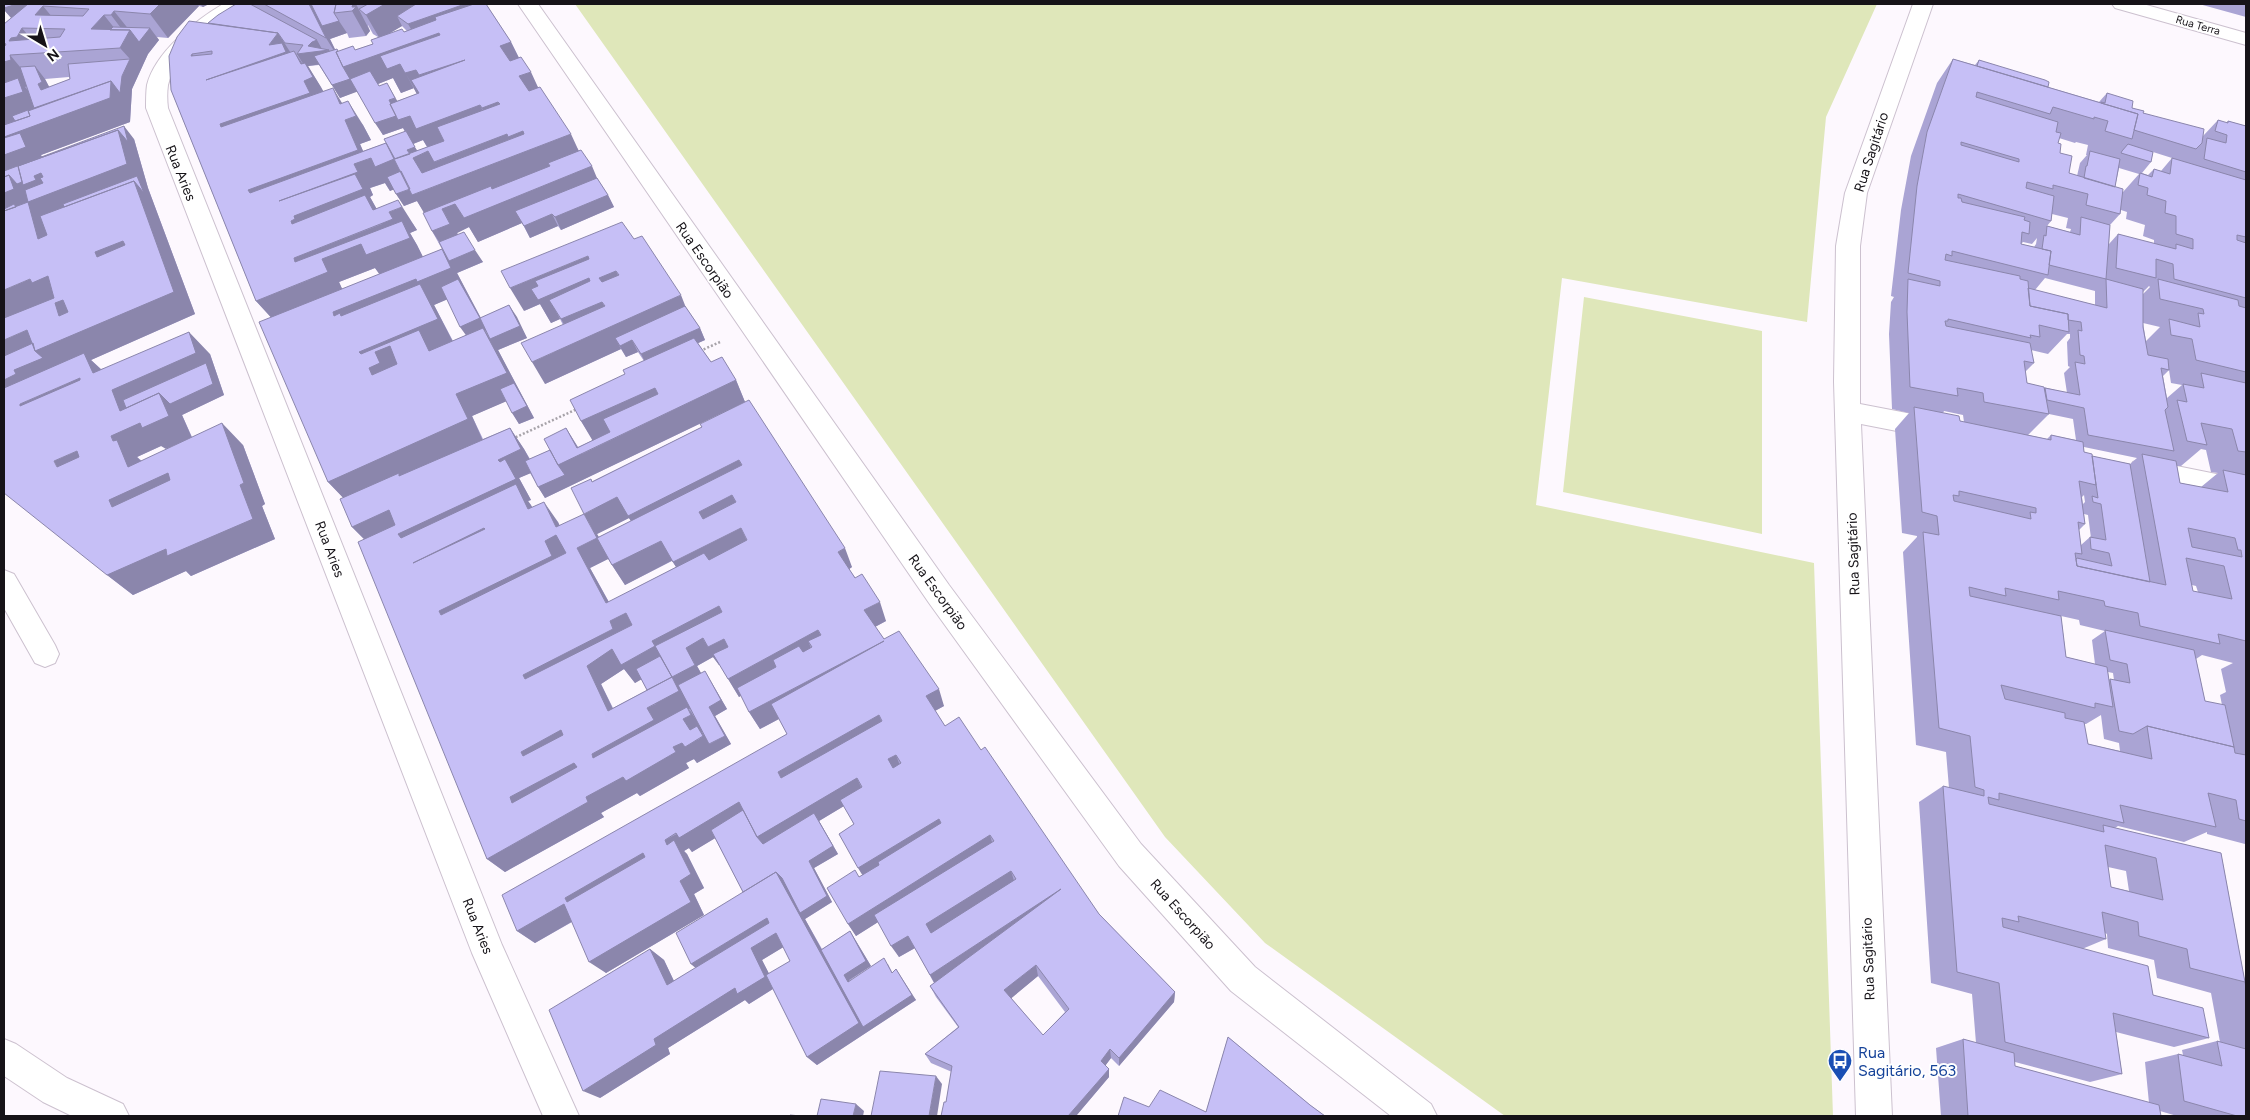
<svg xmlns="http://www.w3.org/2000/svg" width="2250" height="1120" font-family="Figtree,sans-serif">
<rect width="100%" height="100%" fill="#fdf8fe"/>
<!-- green -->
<path fill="#dfe7ba" d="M575,4h1302l-51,113 -19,205 -245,-44 -26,227 278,58 19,553h-328l-240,-173 -100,-106z
M1584,297l178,34v203l-199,-42z"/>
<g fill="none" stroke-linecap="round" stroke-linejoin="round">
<defs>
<path id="minor" d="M223,4h24l-3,4c-27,16 -68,44 -76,77 -1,7 -1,15 0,23l334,837 77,171h-36l-71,-163 -326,-845c0,-8 0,-16 1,-23 8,-33 49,-65 76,-81z
M518,4h20l411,581 192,259 114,123 176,137 6,12h-46l-160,-125 -112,-125 -190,-263z
M1913,4h20l-66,189 -7,53v158l78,15 9,3 4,7 -4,7 -9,3 -77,-15 31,692h-36l-22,-734 2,-136 9,-53z
M2112,4h31l103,29v12l-131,-37z
M2142,459l104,21v22l-113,-24 -4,-8 4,-8z
M4,570l10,4 41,71 4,9 -4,9 -10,4 -10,-4 -31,-55z
M4,1039l12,5 51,34 56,26 6,12h-57l-29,-14 -39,-26z"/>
</defs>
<!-- minor casing -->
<use href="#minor" stroke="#ccc1cf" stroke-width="2"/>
<!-- path -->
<path stroke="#a7a3a9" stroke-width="2.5" stroke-dasharray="2 2" stroke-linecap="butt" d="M700,351l20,-9
M512,439l65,-30"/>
<!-- minor -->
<use href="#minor" fill="#fff" fill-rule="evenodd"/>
</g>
<!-- wall -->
<path fill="#aaa4d4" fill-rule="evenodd" d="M4,4h205l-6,3 -4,-1 -31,32 -11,-1 2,3 -11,14 -16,35 -2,33 -89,33 1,2 92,-18 14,49 47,126 -104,46 10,9 109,-15 14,41 -42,20 10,22 51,8 22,59 -3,2 13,33 -84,37 -5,-5 -53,24 -26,-20 -103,-551 7,-6 -6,-7zM69,77l1,2 -21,8 -4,-8zM178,444l-36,17 -5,-4 24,-11z
M236,4h250l25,38 8,16 60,93 29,44 6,12 -53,23 -3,-4 -28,12 -8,-15 -44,19 -9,-15 -12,6 26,29 -26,11 24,45 28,-13 18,33 -29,12 36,68 -15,6 -13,-23 -34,15 11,23 27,-11 14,21 6,10 20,-9 16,-22 12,19 15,-7 -12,-19 44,-47 19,-13 -6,-9 -12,5 -5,-8 -76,35 18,-59 -3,-6 -9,4 -11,-19 -16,7 110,-72 51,67 15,22 5,12 -7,3 13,19 25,18 9,22 -200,96 -15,-25 -11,5 12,22 -3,1 4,6 26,15 1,3 38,9 2,3 32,-16 -2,-3 -32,16 -4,-53 109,-54 -2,-3 152,143 -3,2 37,52 -11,6 9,12 60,67 -9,5 10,15 36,24 118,164 76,78 -1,10 -55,64 -8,-8 -6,8 4,3v8l-33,39h-135l5,-14 6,-30 -21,-9 -6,-9 33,-27 -22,-30 -6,-11 4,-3 -19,-35 -16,9 -21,-35 -22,14 -8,-12 11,-47 4,-2 -24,-41 15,-9 -10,-19 -25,15 19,33 -24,14 18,34 -27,17 17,30 28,-18 21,35 -22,15 39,-17 4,8 24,28 -99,65 -10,-8 -34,-68 -24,15 -4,-4 -77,48 2,6 -70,44 50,-149 14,11 10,21 22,-13 -5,-4 52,-72 -28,-54 -23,14 -3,-4 -5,3 3,3 17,34 -10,6 10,21 -98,58 -34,-51 -37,21 -18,-12 270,-197 -8,-15 -19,10 -11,-17 -8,-17 -2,2 -19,-32h-1l-6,-8 -16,9 4,7 9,7 17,29 -12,7 16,28 -34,19 -3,-4 -8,4 3,5 -49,28 -3,-3 -36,20 3,4 -99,55 -18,-13 -123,-320 -12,-12 -9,-30 -15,-15 -57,-165 -15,-16 -85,-211 37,-67zM368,25l5,9 5,3 -5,7 -18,6 -17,1 -3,-2 -7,-14 2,4 17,-6 2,5 17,-2 4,-5 -2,-5zM402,26l5,5 -3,1 -14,1zM319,65l21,33 17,-7 26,44 20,-7 2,4 -12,23 -7,-12 -23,8 -3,-7 11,-4 -8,-15 -21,-22 -19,-12 -15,-25zM393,78l8,15 13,-5 3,6 -20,7 -18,-15 -1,-2zM423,140l4,7 -10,4 -4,-7zM385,183l5,8 3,-2 11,17 13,-5 7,11 8,19 16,29 -6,-11 -19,8 -6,-12 -7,-12 7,-3 -4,-6 -37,-16 -6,-11 3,-2 -3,-7zM375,268l5,6 -38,15 -3,-7zM447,299l19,36 -13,6 -19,-36zM608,559l17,26 47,-24 4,6 -67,35 -19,-34zM624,669l11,14 6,-4 6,11 -34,18 -12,-24zM783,947l7,14 -21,13 -7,-14zM1038,976l27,36 -22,23 -32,-37z
M2199,4h47v13z
M1953,59l22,6 4,-5 69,27 51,15 8,-9 25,15 11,5 60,23 15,-16 8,3 2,-2 18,5v721l-1,-3 -38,-10v-2l-23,10 -66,-16 -3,2 106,25 24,129h1v134h-69l-17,-5 1,5h-220l-5,-68 27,-9 13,4 -4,-49 -41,-11 -12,-181 24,-16 6,2 -3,-36 -30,-7 -13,-193 14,-15v-1l-15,-3 -7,-104 14,-16 -17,-4 -3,-75 2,-32 3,-5 -3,-1 10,-86 10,-54 26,-73zM2059,138l16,5 1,-1 12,3 -2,10h1l-7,8 -3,13 -8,-3 -9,-20 -2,-10zM2153,152l19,6 -11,13 -7,-2 -6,6 -6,-2 9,-11zM2119,168l20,6 -16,18 -8,-5zM2121,210l6,2 -1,7 19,6 -2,11 11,4v4l-36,-10 -9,10 1,-19 10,-11zM2052,214l16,4 -2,10 5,1 -1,3 -23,-6 4,-5zM2037,238l-1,6 -2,3 -13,-3 2,-2 9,2zM2045,278l50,13v14l-60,-15zM2149,286l1,1 -7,7v-2zM2143,323l17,4 -14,14zM2067,334h3v4l-3,4 1,24 2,1 -6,6 3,20 -40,-10 -2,-11 9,-9 -3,-13 17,4zM2169,370l2,13 11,2 -15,13 -4,-22zM1944,411l19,4 1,7 -4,-1 -17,-8zM2049,414l24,5 3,21 -25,-5 -4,4 -19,-4zM2084,447l53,11 -7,6 -38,-8 -8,-4zM2201,449l5,1 5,22 7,1 -17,14 -21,-4 -3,-17h4zM2084,495l1,7 -2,2 -1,-7zM2084,514l4,1 3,23 -1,-1 -9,8 -2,-15 6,-6zM2192,585l4,1 2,6 -5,-1zM2061,616l18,4 1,5 25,6 -13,9 3,24 -29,-7zM2202,655l31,8 -12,6 5,23 -6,3 2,10 -17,-4 -9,-42zM2108,672l5,1 1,7 -4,-1 -1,1zM2101,715l3,24 15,4 1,8 -32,-7 -4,-20h2zM2108,867l18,4 3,20 -18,-4zM2105,933l2,1 1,14 46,12 3,18 54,15 9,49 -3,-1 -35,9 1,5 -5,-1 -33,8 4,41 -134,-37v-4l75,20 32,-8 -6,-42 58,15 35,-9 -56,-43 -71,-46 24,-10z
M1228,1037l82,68 15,11h-207l31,-9 57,5z"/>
<!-- shaded-wall -->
<path fill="#8b86ac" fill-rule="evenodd" d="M4,4h61l-22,2 19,23 -48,-8 -9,-10h-1z
M160,4h37l2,2 -31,32 -18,-24z
M200,4h9l-6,3z
M309,4h3l27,17 8,12 -17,6 -2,-4 13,27 -15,-24z
M346,4h10l14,27 -4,5 -14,-25z
M366,4h72l-41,12 5,10 -22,13 -14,-24 5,-3z
M465,4h18l-68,32 -7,-12z
M114,11l16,20v-1l20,-2 9,12 -11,14 -16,35 -2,33 -89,33 1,2 76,-27 6,-4 10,13 14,49 47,126 -104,46 17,16 81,-44 21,22 14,41 -42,20 10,23 -26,11 -5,-3 -24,11 4,4 27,12 23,20 -79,14 -3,-7 19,-33 -17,-31 9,-25 -27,-38 -89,24v-57l23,-10 50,3 -73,-10v-33l26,-11 18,-3 33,55 63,-122 -82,53 -58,-37v-181l1,-1 5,12 21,25 1,4 -7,3 14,16 2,-13 -3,-6 -3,-18 10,13 8,15 58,-13 11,-5 8,-17 -10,-11 7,-12 -16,-21z
M104,15l19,24 -32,-10z
M22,28l20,24 -38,-11z
M278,33l16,25 -70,46 -33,-48 1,-2 18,24 59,-33z
M439,33l13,24 -36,13 14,24 -11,4 -13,-24 8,14 -13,5 -8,-15 -15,6 8,14 -8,-14 -38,14 -8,-13 11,-18 1,-6 17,-1z
M317,40l6,11 6,-1 8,12 -29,4 13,21 8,15 -108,25 -1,-3 84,-43 -3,-17 -7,-13 16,24 -13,-21 11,-8 4,-4z
M511,42l12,24 -11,4 -12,-24z
M465,60l-32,39 -14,-24z
M531,72l11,24 -11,4 -12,-24z
M387,83l16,28 -7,2 2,2 21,-8 -5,-11 13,23 -13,5 3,4 63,-23 12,24 -61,24 -8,-13 -10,4 7,11 8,-4 7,11 72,-28 1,3 15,-6 9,18 39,-15 11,24 -30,12 -4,-7 3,7 -57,22 6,11 92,-37 10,24 -80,33 -7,-12 7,12 -44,19 -9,-15 -12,6 8,14 -18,7 -15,-23 18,-7 -6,-12 -17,6 -10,-17 -13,5 -8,-12 15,-5 -3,-5 -18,7 -5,-8 -15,5 3,7 -3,2 9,16h-1l5,10 10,-4 -4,-7 13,-5 -4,-7 19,30 -7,3 7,12 8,16 -43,17 -7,-10 -36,14 6,13 -69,28 -20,-22 53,-21 -14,-18 -1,-4 88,-34 -7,-10 -63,25 1,3 -4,2 1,3 -18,-23 -1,-3 2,-1 -9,-12 -17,6 1,3 -20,-27 110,-40 -13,-30 5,-2 -10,-14 -7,-16 18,30 5,-2 -8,-15 15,24 8,15 -11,4 7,16 4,-2 5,8 18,-7 -8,-16 16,28 14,-5 -9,-16 8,-3 -12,-19 -20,7 -8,-12 22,-8 -8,-15 6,-2zM415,162l16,26 -16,6 -6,-11 15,-5zM442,175l4,7 -15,6 -4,-7zM494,192l6,11 -36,15 -7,-11zM408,234l2,4 -3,1 -2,-4z
M498,102l12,24 -16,6 -12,-24z
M608,195l6,12 -53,23 -6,-13z
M552,214l6,12 -28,12 -6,-12z
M123,241l22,23 -48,-7 -2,-5z
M442,249l7,12 26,-11 8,12 -26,11 30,57 -2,1 5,8 19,-34 8,12 10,21 -29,12 36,68 -15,6 -7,-11 9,-18 -49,21 11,25 -135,62 -20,-21 128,-88 12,-56 -8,-11 5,-35 -31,13 19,37 -81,33 -13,-23 -4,-19 -21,-17 -1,-4z
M588,256l11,23 -49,21 10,19 -9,4 -11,-19 -16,7 -14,-23z
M616,271l11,23 -16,7 -12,-23z
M681,295l9,23 -58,22 6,12 -12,5 -11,-19 6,11 -76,35 -13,-22z
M602,302l12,22 -40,18 -13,-23z
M700,328l5,12 -58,26 -6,-12z
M80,378l24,22 -84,6v-2z
M736,380l9,22 -200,96 -7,-11 20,-22 8,-37 16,26z
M655,388l11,21 -72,34 -13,-22z
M222,423l21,22 22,59 -3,2 13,33 -84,37 -5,-5 -53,24 -26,-20 133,-90z
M510,428l14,21 12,22 -17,7 12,22 -3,1 3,4 12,24 -15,-20 -156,38 -20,-20 146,-67z
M77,451l25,21 -45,-5 -3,-6z
M739,460l10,21 -109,55 -11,-18 -32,16 -13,-20 33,-17z
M732,495l10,20 -32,17 -11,-20z
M544,502l14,20 12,25 -14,-20z
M584,514l13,20 13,24 -20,10 27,49 9,-4 13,18 -15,8 3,8 -12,6 8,11 32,-18 -3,-5 67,-35 10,19 -26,14 5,8 16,-8 11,18 -16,8 -6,-8 -16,9 9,16 -22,12 7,14 -2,1 10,15 4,7 -1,1 8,12 15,-8 -16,-29 12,-7 -16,-29 22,38 -12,7 16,28 -34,19 -3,-4 -8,4 3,5 -49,28 -3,-3 -36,20 3,4 -99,55 -18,-13 101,-57 -2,-5 37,-20 4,3 49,-28 -3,-5 9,-4 3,4 12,-7 -7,-10 -7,-11 8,-4 -2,-6 -28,16 6,12 -61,33 2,4 -15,-16 -1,-4 62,-34 -7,-12 9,-4 -4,-5 24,-13 -4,-9 1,-1 -6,-11 -32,18 -11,-14 -23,15 21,44 -14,-17 -20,-43 -49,25 2,4 -16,-18 -2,-4 90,-46 -3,-8 6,-3 -10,-15 -29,-55 20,-10zM686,648l9,17 -21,11 -9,-17zM701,732l2,4 -5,4 -2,-5z
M484,528l16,20 -87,15z
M741,528l9,20 -65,34 -12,-20z
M556,535l15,20 -130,60 -2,-4 106,-70z
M661,541l12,19 -48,25 -13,-20z
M845,548l7,19 -7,5 -7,-20z
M880,602l6,19 -15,8 -7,-19z
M818,630l8,18 -14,-1 -4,-6 6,14 -75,42 -11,-18z
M884,641l7,18 -131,70 -11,-17z
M939,689l5,17 -13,7 -5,-17z
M879,715l6,17 -104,46 -3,-6z
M561,730l15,17 -53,9 -2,-4z
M896,755l6,16 -8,4 -6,-16z
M574,763l16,15 -78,25 -2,-6z
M857,778l7,16 -45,27 19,33 -24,14 18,34 -27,17 59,108 32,-58 20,31 -99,65 -10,-8 -23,-171 -32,20 16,-55 -11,-14 -8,-19 -57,34 -3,-4 -5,3 3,3 17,34 -10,6 10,21 -98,58 -17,-11 91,-81 -15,-41 74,-38z
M939,819l6,14 -79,48 -8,-13z
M990,835l4,14 -138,87 -8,-12z
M643,853l15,14 -91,35 -2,-4z
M1011,871l4,13 -83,52 -6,-12z
M1061,889l-125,97 -6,-11z
M564,904l16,13 -45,26 -18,-12z
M767,918l10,12 -73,45 -13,-11z
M850,931l21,35 -22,14 3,7 -4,-5 -4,-7z
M776,933l11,12 -25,15 14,27 -27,17 -4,-4 -77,48 2,6 -70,44 -17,-7 71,-52 97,-91z
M908,936l7,12 -16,9 -8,-11z
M650,949l14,11 17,36 -14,-11z
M1036,965l2,11 -30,25 -4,-11z
M1175,992l-1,10 -55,64v-8z
M1110,1049l1,9 -9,12 -1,-9z
M1109,1069v8l-33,39h-8z
M936,1076l6,8 -5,32h-8z
M856,1104l8,7 -1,5h-10z"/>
<!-- building -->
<path fill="#c6bff6" stroke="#8b86ac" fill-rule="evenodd" d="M4,4h13l-13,4z
M28,4h132l-10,10 -36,-3 -3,4h-7l-13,14 39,1 -10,18 -110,7 1,5 -7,2v-16l2,-1 -1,-2 -1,1v-20zM43,6l46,3 -6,7 -48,-1zM22,28l43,1 -5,8 -51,4 2,-3 6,-1z
M236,4h14l67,36 -5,2 -4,4 21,4 -32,4 6,-9 -18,-2 -7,-10 -70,-10 10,-8z
M264,4h45l17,34z
M311,4h25l-2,9 5,8 -17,5z
M336,4h17l-1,3h4l-4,4 -18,2z
M368,4h17l-19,11 -7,-6z
M416,4h49l-57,20 -11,-8z
M474,4h12l25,38 -11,4 10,15 11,-4 10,15 -12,4 10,15 11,-4 31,47 -159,61 -18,-36 50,-18 -7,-14 63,-23 -2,-2 -16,6 -2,-3 -64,24 -6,-13 -12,4 -8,-16 29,-11 -8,-13 54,-20 -46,15 -3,-5 -11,3 -5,-9 -13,5 -7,-13 60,-21 -1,-2 -96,34 -7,-15 17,-6 2,4 18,-6 -2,-4 31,-11 2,3 32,-12 -1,-3zM523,131l1,3 -102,39 -9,-15 15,-7 6,11 73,-28 1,3z
M189,21l89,12 -9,12 13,-2 4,9 -80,28 88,-29 7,13 4,-1 8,14 -9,4 6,12 -90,31 1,3 112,-39 7,16 8,-3 8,15 -11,4 13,30 -110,40 2,3 136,-50 8,16 -19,8 -4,-9 -17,6 4,8 -79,29 76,-27 8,15 -69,27 1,3 -4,2 1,3 73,-29 8,15 25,-10 4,7 -13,5 4,7 -99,39 1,4 107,-41 8,17 -44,17 -5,-11 -39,15 6,13 -72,29 -85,-211 -2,-34 8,-19zM212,51v3l-21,2 1,-2z
M113,27l37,1 -11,14 -9,-12h-20z
M337,49l1,2 -2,1 7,15 7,12 -18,6 -18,-29z
M130,59l-8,17 -2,17 -9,-12 -77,27 -14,-41 15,-1 7,16 -4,2 3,6 29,-11 -2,-15z
M1953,59l185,55 -6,25 -27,-8 3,-10 -14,-4v2l-41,-12 -3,7 -73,-22 -1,5 82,25 -2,10 5,1 -3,10 3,1 -1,9 12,3 -3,17 54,16 -3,25 -34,-9 2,-11 -35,-9v4l-26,-7 -1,6 28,8 -3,25 -93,-27v4h3l1,4 63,15 -1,3 6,2 -1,12 -7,-2 -1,12 30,7 -3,24 -96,-24v5l-6,-2 -1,6 75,16v3l8,2 2,25 38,8 1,18 -30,-7 1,12 -10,-2 1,3 -83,-19v2h-3l1,5 84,17 4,20 -10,-2 3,22 17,4 5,27 -65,-12 -1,-9 -26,-5 1,8 -48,-9 -3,-75 1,-33 32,7v-5l-32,-8 9,-87 10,-54zM1961,142l58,17v3l-58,-17z
M1979,60l66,20 4,2 -1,5 -71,-21z
M370,71l9,15 8,-3 8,15 -6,2 2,4h-1l6,12 -21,7 -25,-44z
M18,78l5,14 -19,6v-15z
M111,81l-1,17 -106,39v-12l26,-9 -2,-5z
M2107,93l26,8 -1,7 12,3 -1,2 61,16 -2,14 -6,6 -62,-19 4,-16 -37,-11v-1l4,1z
M28,110l2,6 -15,5 -3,-5z
M2218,120l10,3v-2l18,5v46l-42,-13 3,-21 19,5 1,-8 -12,-4z
M124,126l4,16 -10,-12 -100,36 4,16 -5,2 -8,-9 -5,2v-6z
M118,130l9,34 -99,38 -3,-12 18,-7 -3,-5 3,-1 -2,-4 -7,3 2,4 -13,5 -5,-19z
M406,131l9,16 -8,3 3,4 -15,5 -11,-20z
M20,133l6,14 -22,8v-17z
M2128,144l25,8 -2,10 -30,-9 1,-2z
M581,150l11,16 -128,52 -9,-14 -13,5 8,15 -18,7 -9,-18 68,-27 1,3 58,-23 -2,-3z
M2090,151l30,8 -5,28 -31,-9 2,-12h1z
M2172,158l74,22v57l-9,-2v5l9,3v55l-72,-19 -1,-15 -17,-5v19l-40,-10 2,-34 58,15v-5l17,5v-10l-17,-5v-18l-11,-3 1,-12 -19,-6 1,-7 -10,-3 2,-12 12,4 2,-8 16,5z
M401,171l9,18 -14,5 -9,-17z
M9,175l5,14 -10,4v-16z
M137,176l7,17 -10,-12 -70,26 -1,-3z
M597,178l11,17 -53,22 -3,-3 -28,12 -9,-15z
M134,181l40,111 -139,59 -8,-21 -23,10v-22l50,-20 -6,-22 -16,7 -2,-4 -26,11v-79l24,-9 10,37 9,-4 -7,-19zM123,241l2,4 -28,12 -2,-5zM63,300l5,12 -9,4 -4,-13z
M14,204l2,3 -12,4v-2z
M2081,217l29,8 -4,54 -57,-14 2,-14 -9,-2 2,-14 2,1 1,-10 33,9z
M622,222l12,17 8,-3 39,59 -149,67 -11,-19 84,-37 -3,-4 -41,17 -12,-19 41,-19 -1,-3 -51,22 -7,-11 7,-3 -3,-5 54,-22 -1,-3 -78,32 -9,-17zM616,271l3,4 -17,7 -3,-4z
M464,232l11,18 -26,11 -10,-19z
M442,249l9,19 -34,14 -1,-3 -83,33 1,4 6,-3 1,3 79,-32 18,35 -79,33 2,2 58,-24 10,21 54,-23 24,45 -51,21 12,25 -140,63 -69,-160zM390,346l7,18 -25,11 -3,-7 11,-5 -5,-11z
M458,279l22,39 29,-13 11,21 -30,13 -10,-21 -20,9 -19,-40z
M2106,279l37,10v38l5,28 20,4 1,11 -8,-2 7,39 -3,3 9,41 -86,-16 -4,-27 -37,-8 -2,-12 35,7 -5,-33 10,2 -1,-8 -4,-1 -2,-25 4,1 -1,-9 -13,-2v-6l-38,-8 -2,-18 79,20z
M2158,279l80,21 1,6 7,2v64l-50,-12 -4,-21 -21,-4 -2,-16 31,8 -2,-14 6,1 -1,-5 -43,-10z
M685,306l15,22 -59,26 -9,-14 -12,6 -5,-8z
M189,332l7,21 -84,37 8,21 39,-18 10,23 -27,12 -2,-5 -29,13 2,5 4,-1 11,27 94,-44 22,60 -4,2 13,34 -86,37 -1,-7 -59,26 -103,-82v-105l80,-35 9,20zM80,378v2l-60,26v-2zM77,451l2,6 -22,10 -3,-6zM168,473l2,7 -58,27 -3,-7z
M694,338l17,24 11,-5 14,23 -178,85 -14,-26 22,-11 11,20 33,-16 -7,-13 55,-25 -3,-6 -74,33 -11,-21 55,-26 -2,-4z
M33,343l2,8 8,7 -29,12 2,4 -12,6v-24z
M206,363l7,21 -43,20 -11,-11 -33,15 -3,-8z
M2201,373l45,10v69l-8,-1 -6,-22 -31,-6 6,22 -20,-4 -10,-41 10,2 -4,-18 21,4z
M514,383l13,23 -15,7 -12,-24z
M749,400l96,148 -7,4 17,26 7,-4 18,28 -16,8 20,29 15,-8 40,58 -13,7 19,30 14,-9 22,33 4,-3 114,167 76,78 -56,66 -9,-9 -9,12 8,8 -41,47h-127l3,-14h2l6,-36 -27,-12 34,-27 -29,-41 131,-97 -131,86 -22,-39 -17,10 -17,-31 120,-74 -4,-6 -142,89 -21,-36 28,-18 4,7 20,-12 -1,-3 63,-39 -2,-4 -81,49 -19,-34 15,-10 -14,-24 22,-13 -5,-9 -100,59 -18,-35 -60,36 -3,-5 -11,7 2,5 7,-5 17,34 -11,7 11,21 -102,60 -25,-58 -47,27 -15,-36 285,-161 -16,-30 113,-63 -135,71 -12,-24 39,-21 -3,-7 26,-14 4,6 9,-5 -4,-6 13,-6 -3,-5 -90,49 -15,-25 15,-7 -4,-8 -16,8 -5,-9 -17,10 9,17 -23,12 7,14 -32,17 7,12 -62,34 1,4 94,-51 4,8 -8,4 7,11 7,-4 6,10 -18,11 -3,-4 -9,4 3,5 -50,29 -3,-4 -37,20 2,5 -101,57 -129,-317 37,-17 -6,-15 -37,17 -12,-28 59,-26v3l111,-48 11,21 -23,11 2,2 5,-3 11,20 -118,55 3,4 115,-54 12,25 16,-7 12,25 28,-13 13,24 -20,10 29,55 98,-50 5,7 38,-20 -6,-12 -68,34 -12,-21 -49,24 -15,-27 145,-73 -3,-5 -111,56 -11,-19 -33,17 -13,-26 20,-9 1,3 110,-55 -2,-3zM732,495l4,7 -33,17 -4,-7zM484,528l1,1 -72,34zM556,535l10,18 -125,62 -2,-4 113,-55 -7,-15zM719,606l3,6 -67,34 17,31 -64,34 -21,-45 25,-17 9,16 34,-19 -3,-5zM626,613l6,12 -107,54 -2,-4 90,-46 -3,-8zM879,715l3,6 -101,57 -3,-6zM561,730l2,5 -40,21 -2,-4zM896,755l5,8 -8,5 -5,-9zM574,763l3,4 -65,36 -2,-6zM643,853l2,4 -78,45 -2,-4zM1011,871l5,8 -85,54 -5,-9zM1036,965l33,44 -26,26 -39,-45z
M1914,407l45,9 1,5 91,19v-5l32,7 1,10 8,2 4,31 -17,-4 6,43 -7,-2 4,32 -7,-1 2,13 89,19 -24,-131 34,7 4,22 48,9 -5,-22 23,5v166l-28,-7 2,10 -80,-18 -2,-13 -33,-7 -1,-5 -46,-10 1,9 -54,-12 1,8 -37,-9 1,9 91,20 5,41 41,10 6,40 -18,-4v5l-94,-23 4,14 60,14v5l19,4 4,22 64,15 -5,-33 87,21 1,6 11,2v66l-7,-2 -3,-19 -28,-7 8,34 -96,-22 4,18 -125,-30v7l-11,-3 1,7 115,28 -1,-7 118,28 24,129h1v6l-1,-6 -55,-14 -3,-19 -48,-13 -1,-14 -36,-10 4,27 -88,-23 1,6 -17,-4 1,9 145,39 5,29 50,13 6,30 -96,-25 9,61 -117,-32 -6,-59 -42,-11 -14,-186 41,10v-6l-9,-3 -5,-51 -31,-8 -16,-196 16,3 -2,-19 -15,-4zM1959,491l77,17v5l-6,-1 1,7 -77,-18 -1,-6 6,1zM2188,528l47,10 3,12h3l1,7 -50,-10zM2186,558l38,8 8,33 -39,-8zM2105,845l51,13 7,42 -52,-13z
M550,450l8,15 7,10 -27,12 -13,-26z
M2092,456l38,8 20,118 -73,-16 -1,-7 1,-1 35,8 -3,-13 -18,-4 -1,-12 16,3 -5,-36 -8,-2 -1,-6 6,2z
M2105,630l89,20 11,51 20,4 9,42 -87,-21 -14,8 -14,-3 -9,-52 20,4 -3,-19 -17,-4z
M660,656l12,21 -25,13 -11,-21z
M705,671l16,29 -12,7 16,29 -16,8 -31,-59z
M743,810l14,27 6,7 51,-31 19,33 -24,15 18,35 -27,17 -18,-35 -6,-6 -33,20 -32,-62z
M776,872l83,151 -52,34 -41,-82 24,-14 -14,-28 -25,15 14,29 -28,17 -2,-6 -81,51 2,6 -73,46 -34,-81 101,-61 17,36 102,-62 -2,-5 -76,46 -15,-31z
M850,931l16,30 -22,14 4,7 36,-24 8,15 4,-4 16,26 -49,32 -42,-77z
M1228,1037l82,68 15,11h-207l6,-19 25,10 11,-17 46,22z
M1963,1039l51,14 1,13 144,39 2,11h-193z
M2217,1041l29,8v67h-9l-53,-15 -6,-47 44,12z
M880,1071l56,5 -7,40h-58z
M821,1099l35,5 -3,12h-36z
M790,1115l11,1h-12z"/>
<!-- icons -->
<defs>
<symbol id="bus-pin" viewBox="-11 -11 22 30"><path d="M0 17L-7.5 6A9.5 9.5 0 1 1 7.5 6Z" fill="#1a4fb4" stroke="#fff"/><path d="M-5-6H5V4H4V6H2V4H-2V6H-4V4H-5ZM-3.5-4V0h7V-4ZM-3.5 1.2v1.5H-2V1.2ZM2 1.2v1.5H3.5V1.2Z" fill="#fff"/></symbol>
</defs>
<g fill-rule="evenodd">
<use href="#bus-pin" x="1826" y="1047" width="28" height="38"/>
</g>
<g text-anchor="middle" stroke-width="4" stroke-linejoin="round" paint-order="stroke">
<!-- far-street labels -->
<g font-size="11" fill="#161318" stroke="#fff">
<text transform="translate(2198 25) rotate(16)" y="4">Rua Terra</text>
</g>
<!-- street labels -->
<g font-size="14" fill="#161318" stroke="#fff">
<text transform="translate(1871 152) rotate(-72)" y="5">Rua Sagitário</text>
<text transform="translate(181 173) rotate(68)" y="5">Rua Aries</text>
<text transform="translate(705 260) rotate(55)" y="5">Rua Escorpião</text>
<text transform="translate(330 549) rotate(69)" y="5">Rua Aries</text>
<text transform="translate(1853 554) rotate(-92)" y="5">Rua Sagitário</text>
<text transform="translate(938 592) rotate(54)" y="5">Rua Escorpião</text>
<text transform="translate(1183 914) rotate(48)" y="5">Rua Escorpião</text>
<text transform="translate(478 926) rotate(68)" y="5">Rua Aries</text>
<text transform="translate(1868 959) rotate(-92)" y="5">Rua Sagitário</text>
</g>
<!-- near-transit labels -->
<g font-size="16" fill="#164399" stroke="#fff" text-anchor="start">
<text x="1858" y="1058">Rua<tspan x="1858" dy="18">Sagitário, 563</tspan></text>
</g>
</g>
<!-- border -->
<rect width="2250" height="1120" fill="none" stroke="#161318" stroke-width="10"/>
<!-- north arrow -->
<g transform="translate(45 45) rotate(142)" stroke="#ffffff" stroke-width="4" paint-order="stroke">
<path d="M0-4L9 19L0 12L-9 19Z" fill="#161318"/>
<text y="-8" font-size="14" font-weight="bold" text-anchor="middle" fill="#161318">N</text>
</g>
</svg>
